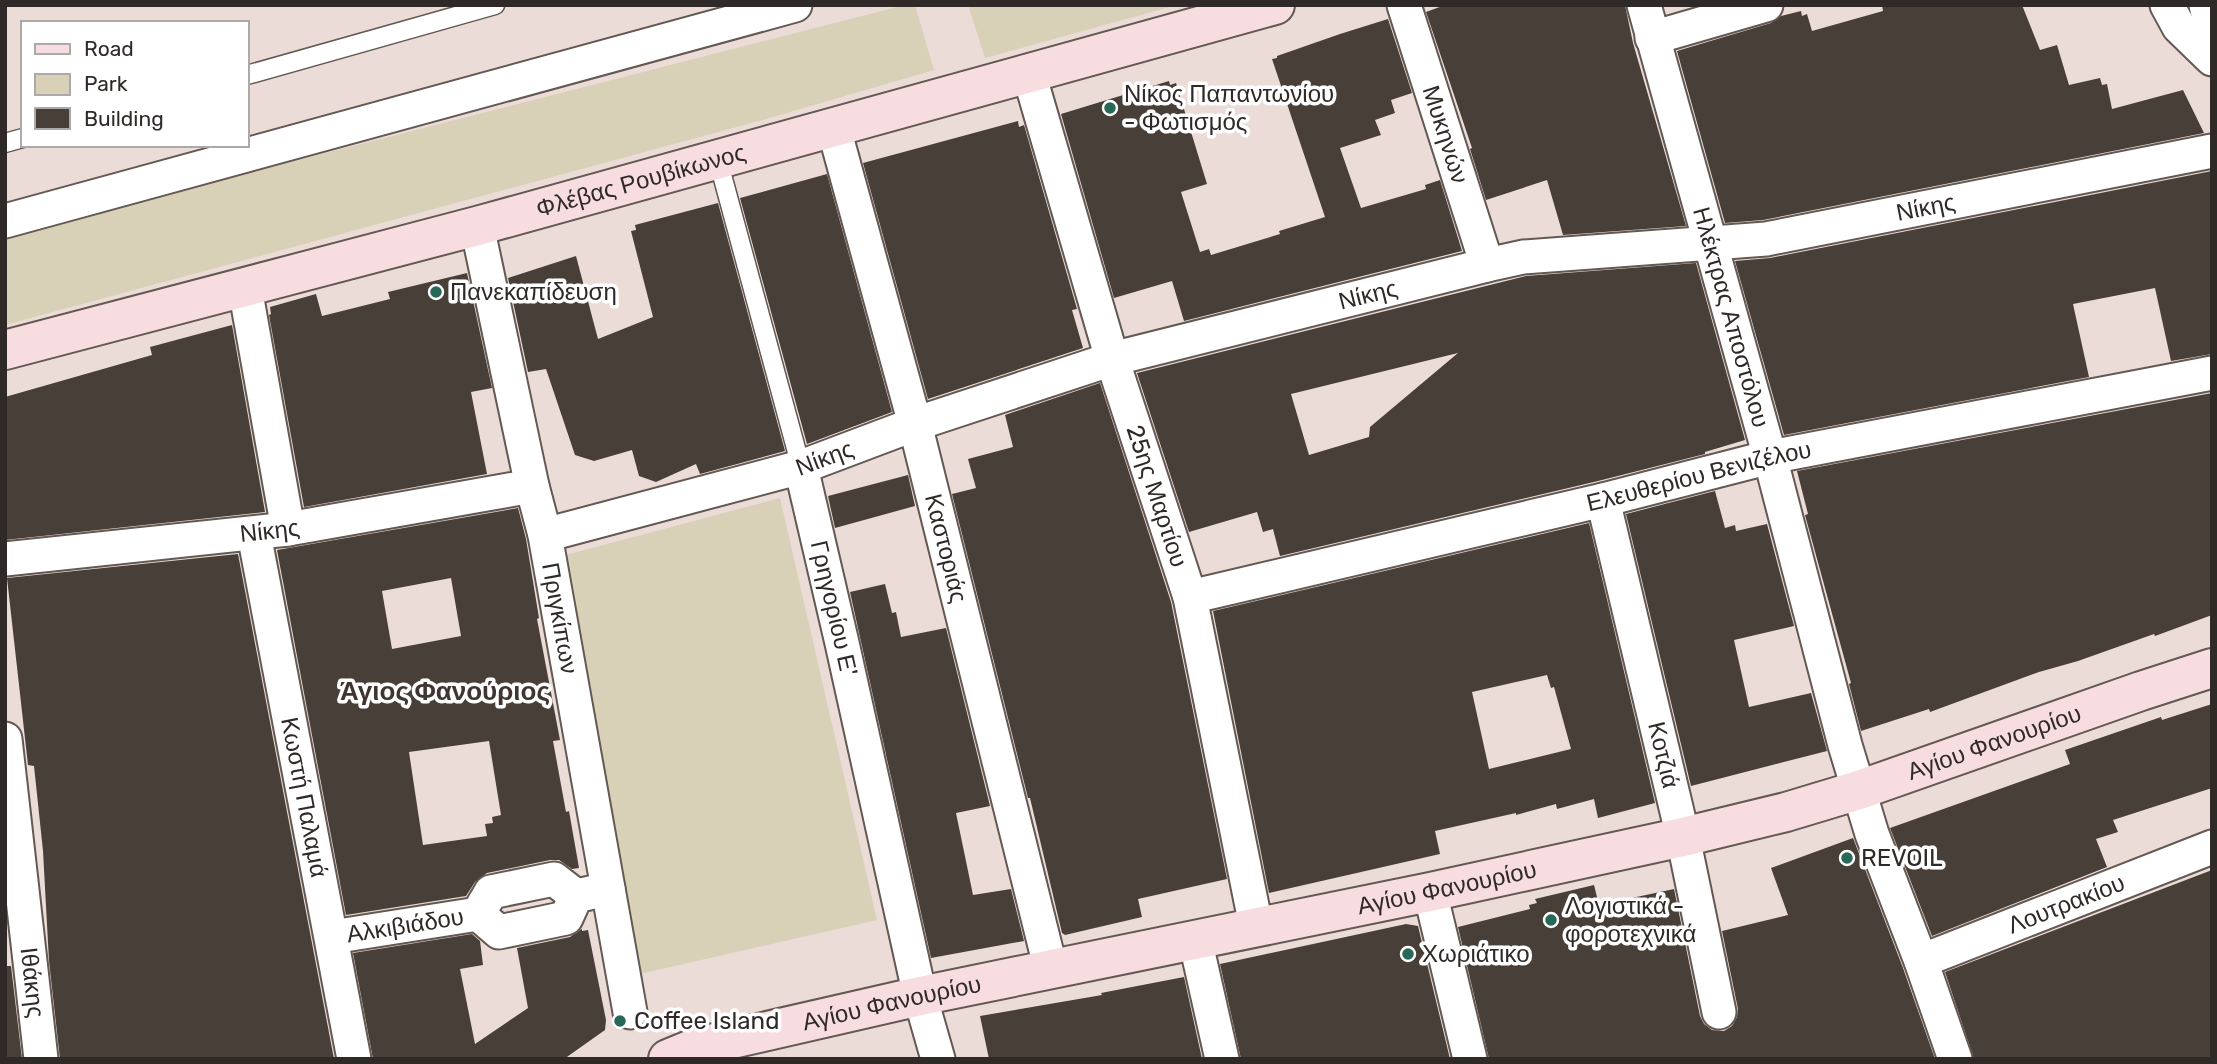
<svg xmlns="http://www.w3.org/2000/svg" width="2217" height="1064" font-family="Rubik,sans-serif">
<rect width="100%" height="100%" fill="#ebdcd8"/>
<!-- green -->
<path fill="#d8d1b7" d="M905,5h10l19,65 -175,51 -754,204v-90z
M968,5h209l-192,53z
M780,498l97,422 -242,55 -73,-419z"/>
<!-- building -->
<path fill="#484038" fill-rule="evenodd" d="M1445,5h180l8,38 53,183 -123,9 -16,-55 -61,20 -16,-51 2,-1 -46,-136z
M1882,5h140l18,45 17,-5 12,40 31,-7 2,7 5,-1 5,25 71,-19 21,43 -441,87 -38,3 -48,-172 94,-28 10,-7 20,-5 1,5 5,-2 5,17 71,-20z
M1388,19l24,74 -21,7 4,13 -20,7 6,15 -41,13 21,60 65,-19 -1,-4 15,-5 22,71 -278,70 -12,-40 -58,17 -53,-184 108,-33 1,4 6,-2 31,101 -26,8 19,60 9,-3 2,6 69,-21 -1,-3 46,-14 -53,-158 5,-1v-2l63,-22z
M1018,121l1,6 5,-2 53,184 -5,1 11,38 -155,51 -65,-236z
M2212,171v183l-41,7 -16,-73 -82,16 16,73 -305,58 -49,-174 35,-3z
M827,174l65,238 -85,32 -67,-246z
M718,203l67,248 -85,23 -4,-10 -40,18 -17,-6 -7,-26 -38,11 -19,-6 -29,-86 -18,3 -20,-94 68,-22 22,83 55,-22 -22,-86 5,-1 -1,-5z
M1696,263l49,177 -40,12v2l-107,27 -318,75 -7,-27 -10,3 -6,-20 -68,20 -52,-159 389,-97zM1458,353l-88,74 -1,10 -60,18 -18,-61z
M467,273l25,115 -21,4 16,82 -183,33 -35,-192 2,-1 -1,-7 46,-13 6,22 68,-17 -2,-7z
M232,325l33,187 -260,28v-143l147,-42 -2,-8z
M1100,383l71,219 56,277 -89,20 4,18 -77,18 -3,-2 -32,-135h-2l-76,-304 24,-6 -8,-29 45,-12 -8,-32z
M2212,393v222l-57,21 -1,-2 -76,27 -39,11 -109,40 -1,-3 -68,22 -12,-47 2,-1 -46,-168 3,-1 -11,-43z
M908,475l7,31 -80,22 -7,-32z
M1715,491l10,37 10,-3 1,6 31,-7 27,102 -60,14 15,67 62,-14 16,58 -136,35 -65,-272z
M518,508l8,31 13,79 -2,1 23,121 -7,1 13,71 3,-1 10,57 -7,1 -13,-9h-9l-63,13 -12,9 -9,14 -120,19 -69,-365zM451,578l10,58 -69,13 -10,-58zM489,741l12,74 -9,2 1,6 -8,1 2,12 -64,9 -14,-93z
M1589,523l66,280 -57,15 -4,-19 -37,10 -1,-5 -40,11v-2l-81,18 5,23 -171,39 -56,-282zM1547,675l4,13 3,-1 17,62 -82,20 -17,-77z
M238,554l96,505h-274l-11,-98 -6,-110 -9,-85 -6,-1 -21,-187z
M885,584l7,29 4,-1 5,25 45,-9 44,178 -34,7 17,82 38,-6 13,52 -93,17 -81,-366z
M2212,704v84l-99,32 5,12 -22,7 11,28 -175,69 -42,-108 180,-64 -5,-14 96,-33 1,3z
M1853,838l50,130 32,91h-446l-31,-132 72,-18 -1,-4 8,-2 -2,-4 59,-14 5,20 75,-16 26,127 4,8 8,6 12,1 8,-5 5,-9 1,-8 -16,-78 66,-16 -17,-47z
M2212,870v189h-238l-29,-87z
M1406,924l12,2 32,133h-209l-21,-95z
M582,929v2l6,-1 18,90 -1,10 -41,29h-191l-20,-106 119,-19 8,7 3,24 -23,4 15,75 53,-36 -11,-60 53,-11z
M5,966h6l11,93h-17z
M1184,977l18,82h-213l-9,-43 122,-21 -1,-2z"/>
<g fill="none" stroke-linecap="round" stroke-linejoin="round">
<defs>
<path id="lane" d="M247,75l248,-70
M5,143l18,-5
M718,160l83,307"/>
<g id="street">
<path id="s1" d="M1404,5l83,260"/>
<path id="s2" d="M1644,5l126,452 75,288 27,89 49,127 34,98"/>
<path d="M2167,5l12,22 33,32"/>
<path d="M2206,5l6,26"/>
<path d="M1652,38l114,-33"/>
<path id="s3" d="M1029,74l83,285 78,238 66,329"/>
<path id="s4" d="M834,129l81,295 136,546"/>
<path d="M5,221l790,-216"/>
<path id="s5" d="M477,226l55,260 13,49 85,477"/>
<path d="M245,288l43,241"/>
<path id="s6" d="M801,467l41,176 78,353 18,63"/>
<path id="s7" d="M1603,500l80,337 36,175"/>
<path id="s8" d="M254,534l100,525"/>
<path id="s9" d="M545,535l256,-68 114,-43 197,-65 375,-94 36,-8 243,-18 446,-88"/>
<path id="s10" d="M5,559l283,-30 244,-43"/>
<path id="s11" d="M1190,597l413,-97 167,-43 442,-84"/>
<path id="s12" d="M5,739l36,320"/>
<path d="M1430,892l40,167"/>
<path d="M576,896l-10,22 -67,14 -21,-18 13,-22 63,-13 22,17 32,-7"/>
<path id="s13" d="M332,937l146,-23"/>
<path d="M1195,939l27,120"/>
<path id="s14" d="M1921,961l291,-114"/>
</g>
<g id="secondary">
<path id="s15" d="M5,350l472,-124 798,-221"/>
<path id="s16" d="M668,1059l29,-12 223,-51 510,-104 253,-55 103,-25 73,-22 282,-99 71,-23"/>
</g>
</defs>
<!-- lane casing -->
<use href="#lane" stroke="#645853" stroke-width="21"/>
<!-- street casing -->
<use href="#street" stroke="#645853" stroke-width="37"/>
<!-- secondary casing -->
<use href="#secondary" stroke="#645853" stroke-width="42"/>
<!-- lane -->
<use href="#lane" stroke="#fff" stroke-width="18"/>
<!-- street -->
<use href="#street" stroke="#fff" stroke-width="33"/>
<!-- secondary -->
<use href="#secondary" stroke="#f8dde0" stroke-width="38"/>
</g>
<!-- markers -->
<g fill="#276856" stroke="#fff" stroke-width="2.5">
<circle cx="1110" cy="108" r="7"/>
<circle cx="436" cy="292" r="7"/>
<circle cx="1847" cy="858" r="7"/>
<circle cx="1551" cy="920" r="7"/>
<circle cx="1408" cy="954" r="7"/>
<circle cx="620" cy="1021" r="7"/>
</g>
<g text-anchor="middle" stroke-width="7" stroke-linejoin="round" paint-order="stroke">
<!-- poi labels -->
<g font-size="24" fill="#2f2928" stroke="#fff" text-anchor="start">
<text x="1124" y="102">Νίκος Παπαντωνίου<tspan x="1124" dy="28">- Φωτισμός</tspan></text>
<text x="450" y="300">Πανεκαπίδευση</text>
<text x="1861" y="866">REVOIL</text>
<text x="1565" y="914">Λογιστικά -<tspan x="1565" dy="28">φοροτεχνικά</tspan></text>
<text x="1422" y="962">Χωριάτικο</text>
<text x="634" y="1029">Coffee Island</text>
</g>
<!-- street labels -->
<g font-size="24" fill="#2f2928" stroke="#fff">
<text dy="8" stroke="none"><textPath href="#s1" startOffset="136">Μυκηνών</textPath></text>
<text dy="8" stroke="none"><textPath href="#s15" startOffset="658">Φλέβας Ρουβίκωνος</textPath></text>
<text dy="8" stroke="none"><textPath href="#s9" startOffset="1424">Νίκης</textPath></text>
<text dy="8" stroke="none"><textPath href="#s9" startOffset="858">Νίκης</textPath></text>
<text dy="8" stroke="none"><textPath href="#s2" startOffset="324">Ηλέκτρας Αποστόλου</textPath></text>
<text dy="8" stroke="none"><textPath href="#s9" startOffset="290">Νίκης</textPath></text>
<text dy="8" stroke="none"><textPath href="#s11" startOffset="523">Ελευθερίου Βενιζέλου</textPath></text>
<text dy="8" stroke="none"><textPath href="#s3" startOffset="441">25ης Μαρτίου</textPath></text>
<text dy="8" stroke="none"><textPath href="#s10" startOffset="266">Νίκης</textPath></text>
<text dy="8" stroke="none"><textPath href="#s4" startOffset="434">Καστοριάς</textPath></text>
<text dy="8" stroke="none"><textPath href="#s6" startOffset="145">Γρηγορίου Ε'</textPath></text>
<text dy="8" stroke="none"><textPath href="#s5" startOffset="401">Πριγκίπων</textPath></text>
<text dy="8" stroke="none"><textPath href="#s16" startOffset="1365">Αγίου Φανουρίου</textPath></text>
<text dy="8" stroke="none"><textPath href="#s7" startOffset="262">Κοτζιά</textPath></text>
<text dy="8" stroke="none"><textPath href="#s8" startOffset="268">Κωστή Παλαμά</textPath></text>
<text dy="8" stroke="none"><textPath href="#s16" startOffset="798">Αγίου Φανουρίου</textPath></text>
<text dy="8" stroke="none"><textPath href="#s14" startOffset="156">Λουτρακίου</textPath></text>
<text dy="8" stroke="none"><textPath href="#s13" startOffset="74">Αλκιβιάδου</textPath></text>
<text dy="8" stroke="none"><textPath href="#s12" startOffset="245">Ιθάκης</textPath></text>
<text dy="8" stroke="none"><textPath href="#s16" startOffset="231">Αγίου Φανουρίου</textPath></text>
</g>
<!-- neighbourhood labels -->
<g font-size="26" font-weight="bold" fill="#403531" stroke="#fff">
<text x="445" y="700">Άγιος Φανούριος</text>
</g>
</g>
<!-- border -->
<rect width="2217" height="1064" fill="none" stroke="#2f2928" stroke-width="14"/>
<!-- legend -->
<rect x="21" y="21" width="228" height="126" fill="#ffffff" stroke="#aca9a9" stroke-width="2"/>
<rect x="35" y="44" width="35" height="10" fill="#f8dde0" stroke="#aca9a9" stroke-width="2"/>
<text x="84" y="56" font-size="21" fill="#2f2928">Road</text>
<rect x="35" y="74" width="35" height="21" fill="#d8d1b7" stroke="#aca9a9" stroke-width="2"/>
<text x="84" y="91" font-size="21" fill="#2f2928">Park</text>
<rect x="35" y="108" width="35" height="21" fill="#484038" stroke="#aca9a9" stroke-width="2"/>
<text x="84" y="126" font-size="21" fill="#2f2928">Building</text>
</svg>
